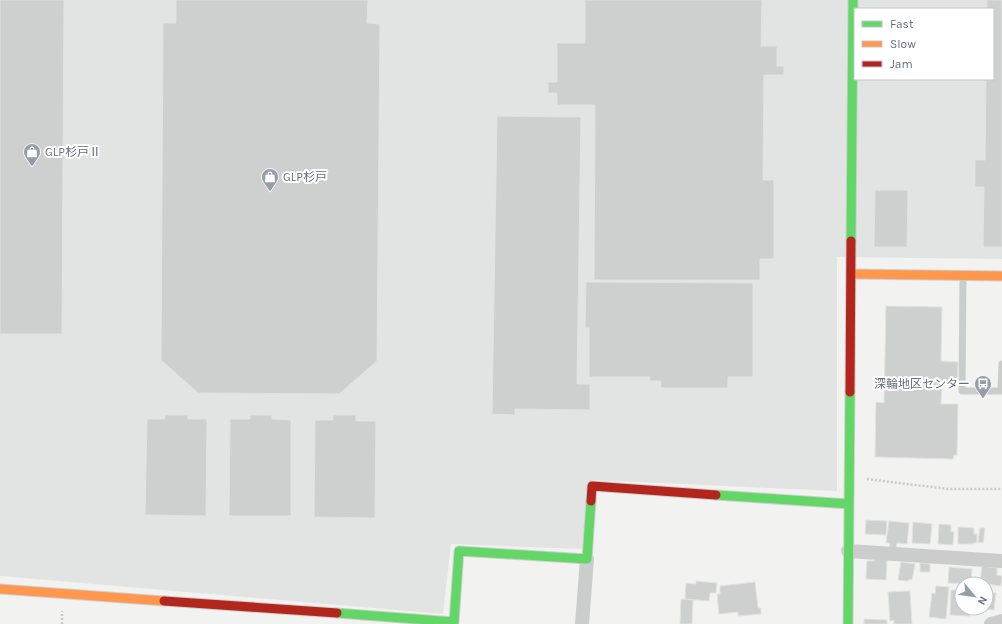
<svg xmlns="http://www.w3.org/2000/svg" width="1002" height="624" font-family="Karla,'Noto Sans JP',sans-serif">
<rect width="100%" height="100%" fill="#f2f3f1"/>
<!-- built -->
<path fill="#e2e4e3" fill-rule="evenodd" d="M0,0h1002v259l-165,-2v234l-245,-11 -9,69 -132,-5 -8,70 -443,-38zM855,9h138v70h-138z"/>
<!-- building -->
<path fill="#cecfcf" stroke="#e2e2e1" d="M0,0h64l-2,334h-62z
M176,0h192l-1,23 13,1 -3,337 -38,33 -141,-1 -37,-33 2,-337h13z
M585,0h177l-1,46h16v20h7v9h-20l-1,105h11v79h-14v21h-166l1,-175h-38v-12h-9v-11h9v-39h28z
M987,0h15v247h-19l1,-60h-9v-27h10l1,-81h7v-70h-6z
M497,116l84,1 -4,267h13v26l-75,-1v6l-23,-1z
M875,190h33l-1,57h-33z
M586,282l167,1v94h-25v11h-67v-7h-12l1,-4h-61v-49h-4z
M886,306l56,1 -1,54 17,1 -1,20 -15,-1 -1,23h17l-1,51h-3l-1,4 -78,-2 1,-55 8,1z
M165,415h23v4h19l-1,97 -61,-1 2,-96h18z
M250,415h22v4l19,1v96h-62l1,-97h20z
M333,415h23v6h20l-1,97 -61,-1 1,-97h18z
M866,520l21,1 -1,14 -21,-1z
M889,521l20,2 -2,21 -10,-1 -1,6 -7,-1 1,-5h-4z
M913,522l19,2 -2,20 -18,-1z
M939,524l12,1v7h3l-1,13 -15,-1z
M958,527l16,1v6h3v9h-4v1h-15z
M980,528h5l-2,15 -5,-1z
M875,559l12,1 -1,20 -20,-1 1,-18h7z
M901,562l14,2 -3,16 -3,-1 -1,2 -10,-1z
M920,563l10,1v8h-10z
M982,566l15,2v7l5,1 -1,10 -21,-3z
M949,567l23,2 -1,15 -23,-1z
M696,581l21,2 -1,10h-6l-1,8 -24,-2 1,-16 10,1z
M755,582l3,26h3v6l-23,2v-4l-19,2 -2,-20h3v-8z
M936,586l13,1 -3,32 -17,-2 3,-24 3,1z
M986,588l6,1 -1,3 5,1 -2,17 -15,-2h7z
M951,590h11v18h9l-1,8 -20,-1z
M910,591l2,33h-18v-4l-4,1 -2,-29z
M681,599l12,1 -1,24h-12z
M864,619l23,1v4h-23z"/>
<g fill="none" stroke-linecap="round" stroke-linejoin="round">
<defs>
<path id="fast" d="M851,241l2,-241
M716,495l133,9
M337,613l117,9 5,-71 128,8 4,-58
M848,624l2,-232"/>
<path id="slow" d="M851,274l151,2
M0,589l164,12"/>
<path id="jam" d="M850,392l1,-151
M591,501l1,-15 124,9
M164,601l173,12"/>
</defs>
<!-- fast casing -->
<use href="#fast" stroke="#cecfcf" stroke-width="11"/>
<!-- slow casing -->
<use href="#slow" stroke="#cecfcf" stroke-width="11"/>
<!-- jam casing -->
<use href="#jam" stroke="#cecfcf" stroke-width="11"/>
<!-- path -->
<path stroke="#c8c8c9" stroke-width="2.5" stroke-dasharray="2 2" stroke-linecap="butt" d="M867,479l81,10h54
M62,624v-13"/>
<!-- lane -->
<path stroke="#cbcccc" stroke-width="7" d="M963,277l-1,114h40
M1001,391l1,-27"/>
<!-- street -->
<path stroke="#cbcccc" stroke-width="14" d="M848,551l154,10
M582,624l5,-65
M991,624l11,-3"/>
<!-- fast -->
<use href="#fast" stroke="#63d668" stroke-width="9"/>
<!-- slow -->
<use href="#slow" stroke="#ff974d" stroke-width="9"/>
<!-- jam -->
<use href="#jam" stroke="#b3261e" stroke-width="9"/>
</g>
<!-- icons -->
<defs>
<symbol id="shop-pin" viewBox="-11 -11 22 30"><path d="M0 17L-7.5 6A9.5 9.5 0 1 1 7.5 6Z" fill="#969da7" stroke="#fff"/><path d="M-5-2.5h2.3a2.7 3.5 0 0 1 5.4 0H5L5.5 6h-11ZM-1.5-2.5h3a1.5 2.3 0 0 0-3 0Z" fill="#fff"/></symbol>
<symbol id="bus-pin" viewBox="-11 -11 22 30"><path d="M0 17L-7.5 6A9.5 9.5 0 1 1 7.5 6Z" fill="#969da7" stroke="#fff"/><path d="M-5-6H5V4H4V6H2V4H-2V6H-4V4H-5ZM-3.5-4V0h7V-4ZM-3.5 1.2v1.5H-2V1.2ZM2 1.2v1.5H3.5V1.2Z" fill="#fff"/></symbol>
</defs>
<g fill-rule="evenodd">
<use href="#shop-pin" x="22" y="142" width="20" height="27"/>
<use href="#shop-pin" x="260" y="167" width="20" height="27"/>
<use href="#bus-pin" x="973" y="374" width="20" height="27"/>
</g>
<g text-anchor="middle" stroke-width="4" stroke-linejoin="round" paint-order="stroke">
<!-- poi labels -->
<g font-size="12" fill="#646e7f" stroke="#fff" text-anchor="start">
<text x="45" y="156">GLP杉戸Ⅱ</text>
<text x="283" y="181">GLP杉戸</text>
<text x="970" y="388" text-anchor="end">深輪地区センター</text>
</g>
</g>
<!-- legend -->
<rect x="854" y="8" width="140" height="72" fill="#ffffff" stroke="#c1c5cc"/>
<rect x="862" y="21" width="20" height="6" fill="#63d668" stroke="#c1c5cc"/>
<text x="890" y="28" font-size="12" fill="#646e7f">Fast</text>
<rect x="862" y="41" width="20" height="6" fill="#ff974d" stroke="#c1c5cc"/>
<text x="890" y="48" font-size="12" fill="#646e7f">Slow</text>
<rect x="862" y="61" width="20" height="6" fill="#b3261e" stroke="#c1c5cc"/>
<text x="890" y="68" font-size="12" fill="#646e7f">Jam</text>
<!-- north arrow -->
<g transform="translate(974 596) rotate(119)"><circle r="19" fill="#ffffff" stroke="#c1c5cc"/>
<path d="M0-3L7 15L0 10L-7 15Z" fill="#969da7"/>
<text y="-6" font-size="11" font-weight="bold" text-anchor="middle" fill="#646e7f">N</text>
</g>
</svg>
